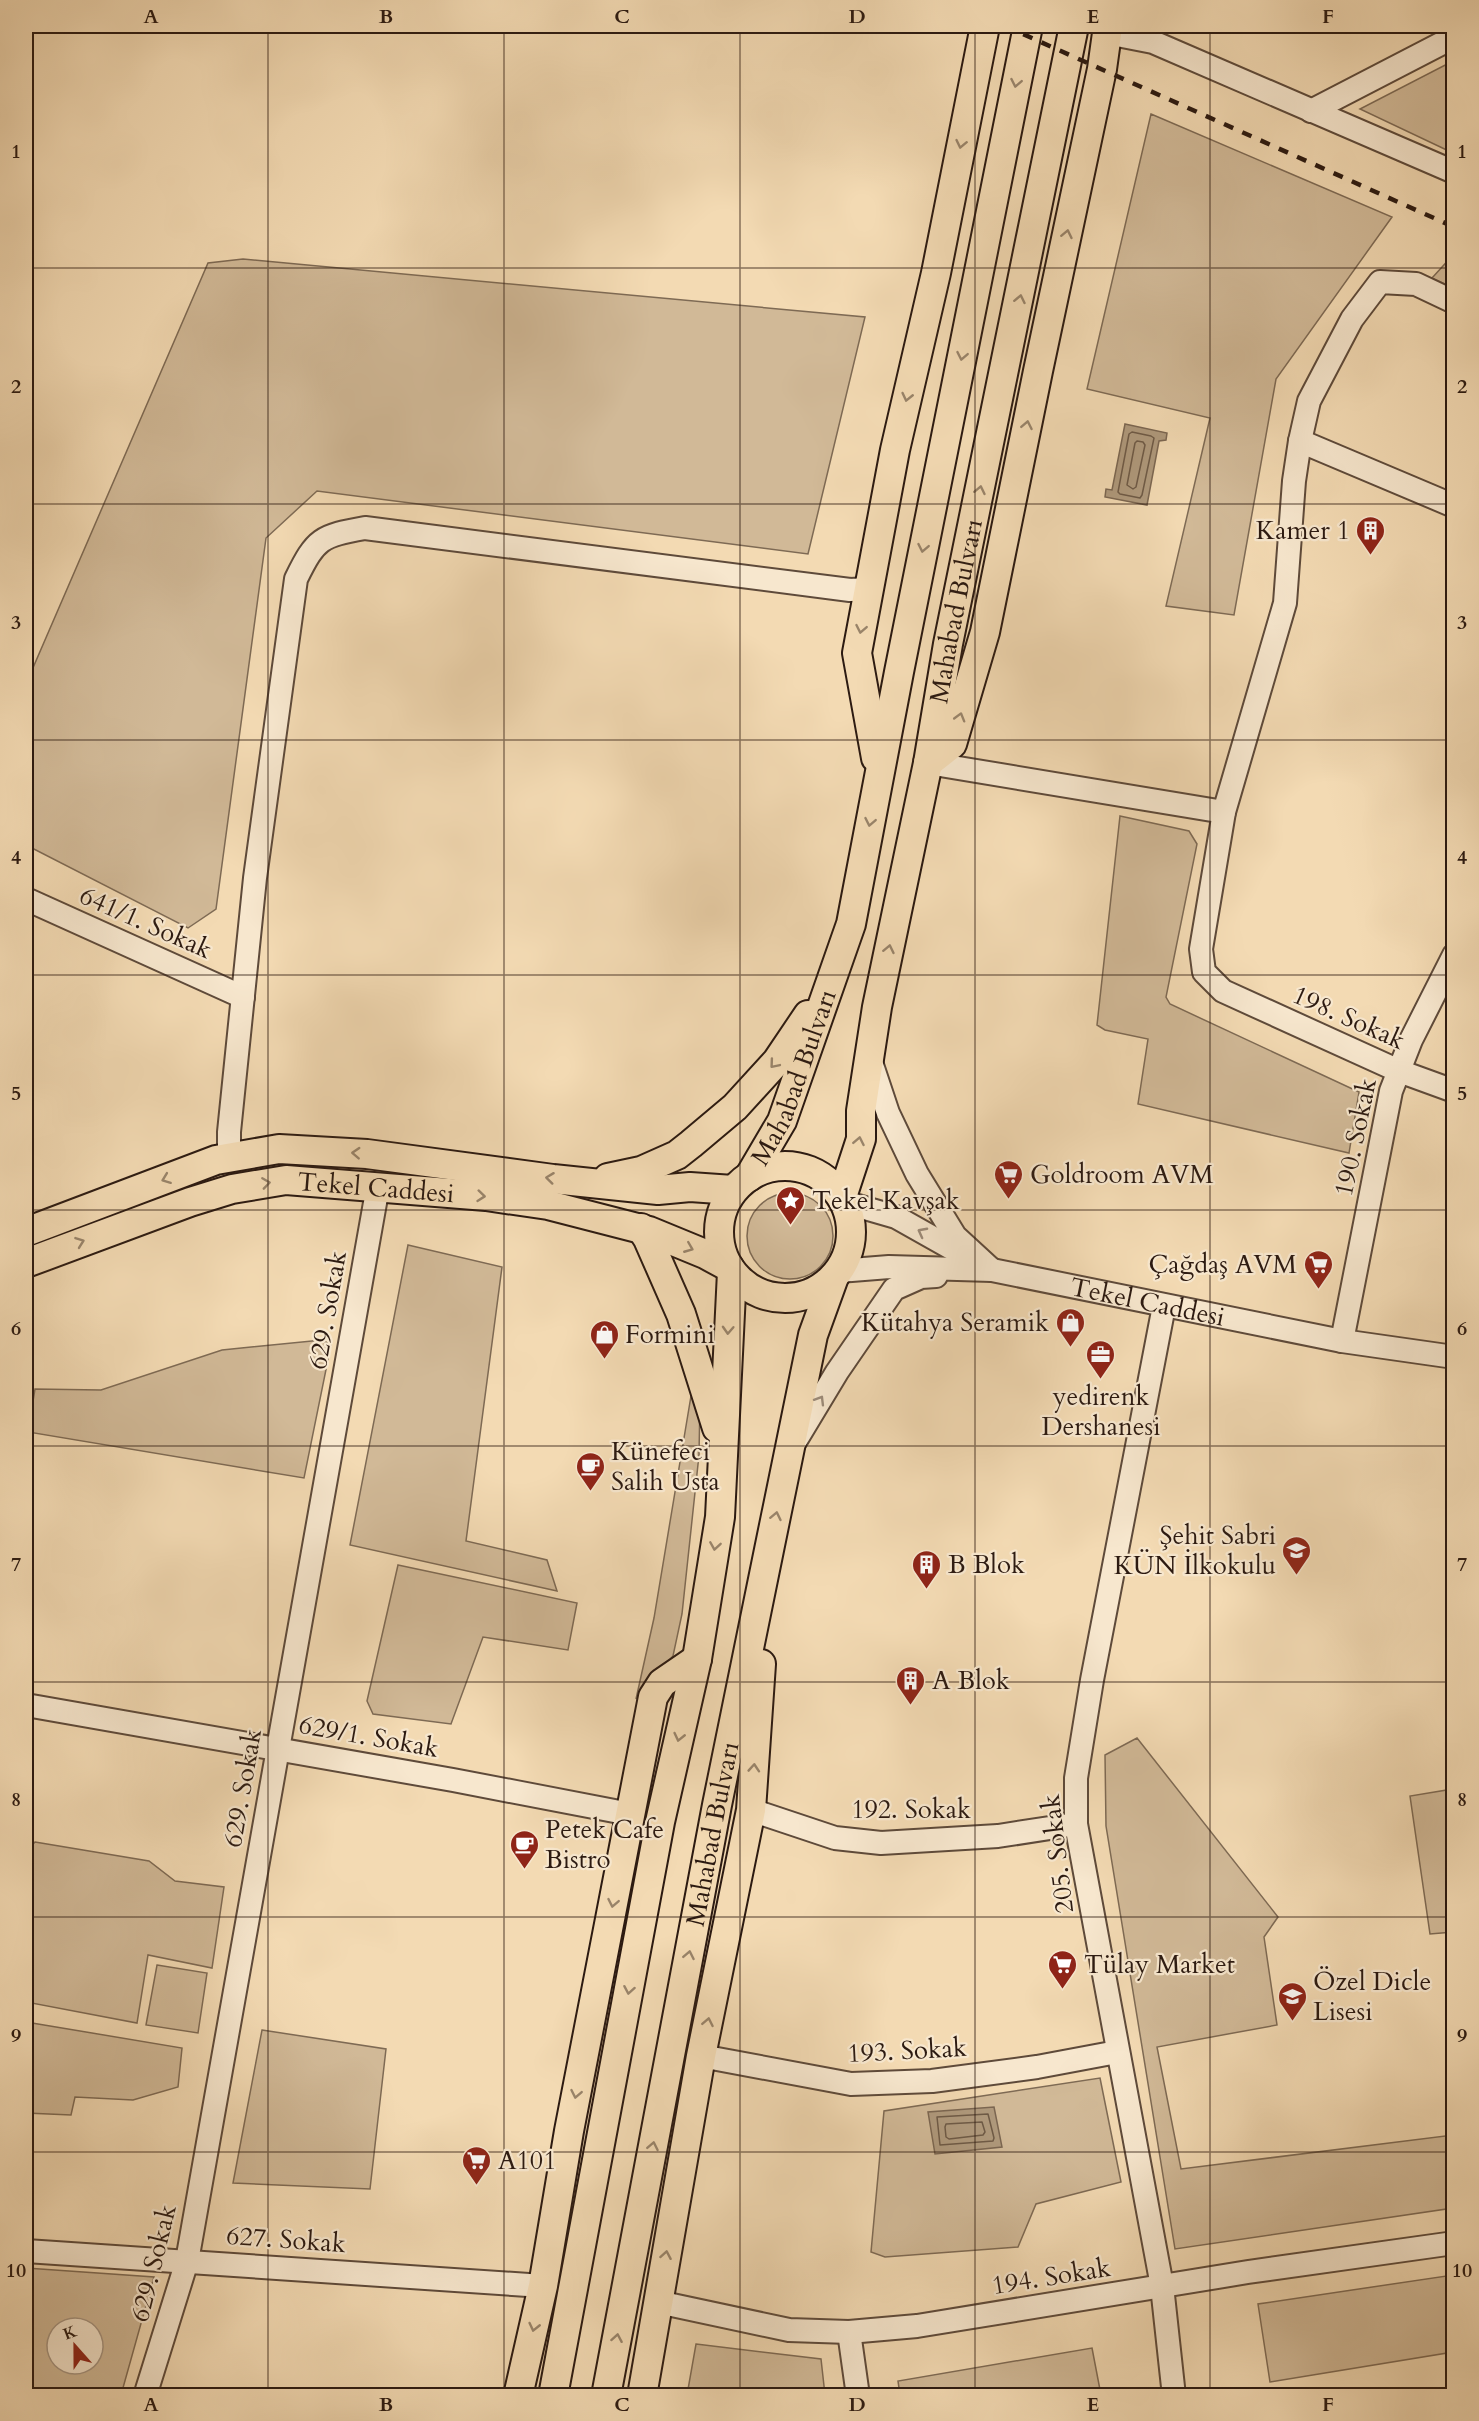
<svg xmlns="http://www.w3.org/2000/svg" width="1479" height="2421" font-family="Cardo,serif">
<rect width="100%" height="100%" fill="#f3dab3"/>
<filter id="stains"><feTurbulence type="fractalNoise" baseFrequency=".00333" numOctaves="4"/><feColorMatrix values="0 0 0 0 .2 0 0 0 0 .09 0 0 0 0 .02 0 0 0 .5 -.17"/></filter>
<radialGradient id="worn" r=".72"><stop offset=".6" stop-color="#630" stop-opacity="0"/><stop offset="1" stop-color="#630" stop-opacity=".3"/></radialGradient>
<!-- green -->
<path fill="#d1b997" stroke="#7e6a54" stroke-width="1.5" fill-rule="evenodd" d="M1453,61v92l-93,-44z
M1151,114l241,103 -116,162 -42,236 -68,-9 44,-188 -123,-29z
M1453,255v33l-21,-10z
M243,259l622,58 -57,237 -491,-63 -51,47 -50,371 -28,19 -162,-83v-161l182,-421z
M1120,816l69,15 8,13 -31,153 4,7 189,88 -10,61 -211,-49 10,-65 -43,-9 -8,-5z
M747 1236a43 43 0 1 1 86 0a43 43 0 1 1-86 0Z
M408,1245l94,22 -36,274 81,19 10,31 -207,-46z
M322,1340l9,5 -27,133 -276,-46 7,-43 66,1 121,-40z
M694,1378l6,22 -1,55 -17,159 -9,42 -37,43 18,-81z
M398,1565l179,38 -9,47 -85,-13 -32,87 -78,-10 -6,-13z
M1137,1738l141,179 -14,20 13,88 -120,22 24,122 272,-34v73l-278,41 -69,-423 -1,-71z
M1453,1789v143l-23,2 -20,-138z
M35,1842l114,19 26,20 49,6 -12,81 -64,-13 -11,68 -111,-21v-151z
M157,1965l50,8 -9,60 -52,-8z
M26,2022l156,26 -4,39 -45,13 -58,-3 -4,18 -45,-2z
M262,2030l124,19 -16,140 -137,-6z
M1100,2078l21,104 -85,22 -18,43 -133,10 -14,-5 13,-141z
M26,2268l128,9 -33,118h-95zM57,2328h36v36h-36z
M1453,2275v77l-183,30 -12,-78z
M696,2344l125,15 4,36h-138z
M1092,2348l9,47h-201l-2,-14z"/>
<!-- water -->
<path fill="#af997c" stroke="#7b6651" stroke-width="1.5" d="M1125,424l42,9 -1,7 -7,1 -12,64 -42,-8 1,-8 6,1z
M994,2107l8,40 -67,7 -7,-42z"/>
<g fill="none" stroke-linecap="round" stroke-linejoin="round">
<!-- shore -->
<path stroke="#6e5a46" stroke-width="1.5" d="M1132,432l19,4 3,2 -12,57 -2,3 -20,-4 -2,-2 11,-58z
M1137,441l6,1 2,3 -9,42 -3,2 -6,-4 8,-42z
M988,2114l6,24 -1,3 -53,4 -3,-28z
M982,2122l3,10 -2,3 -34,4 -3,-2 -1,-10 1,-3z"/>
<defs>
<g id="minor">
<path d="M1107,33l46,9 301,130"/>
<path d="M1311,111l143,-74"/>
<path d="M1454,302l-38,-18 -36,-2 -28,37 -43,82 -9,40 -6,40 -9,122 -61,209 -23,137 3,23 19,19 176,80 55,20"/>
<path d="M1300,441l154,65"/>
<path d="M928,763l296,49"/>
<path d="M26,899l217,98"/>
<path d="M870,1059l18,54 29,61 38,62 37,34"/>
<path d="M229,1158v-26l26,-254 41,-299c20,-41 25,-43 69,-51l485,62 19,-1"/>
<path d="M844,1202l52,15 71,40"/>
<path id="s1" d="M839,1271l50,-4 103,3 350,71 112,16"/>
<path d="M1164,1306l-72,374 -16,98v46l86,462 12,110"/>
<path d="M1342,1341l49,-250 20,-51 43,-85"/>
<path d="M796,1440l41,-68 57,-83 27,-12 15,-1"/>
<path d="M26,1705l427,75 177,34"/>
<path d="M751,1810l84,28 46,5 117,-7 78,-12"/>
<path d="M701,2056l150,28 81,-3 105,-14 80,-15"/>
<path d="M26,2251l517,35"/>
<path d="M658,2302l131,28 60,2 68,-6 331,-54 206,-29"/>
<path d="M849,2332l9,64"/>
<path d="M145,2396l42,-135 191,-1075"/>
</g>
<g id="major">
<path d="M876,758l-19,-105 38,-203 41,-177 49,-247"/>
<path d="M928,763l24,-19 33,-112 53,-261 64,-302 6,-43"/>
<circle cx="785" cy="1232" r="66"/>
<path id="s2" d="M749,1177l33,-56 69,-197 48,-252 129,-646"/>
<path d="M608,1178l33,-7 36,-16 14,-11 44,-37 42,-46 31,-46"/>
<path id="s3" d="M842,1197l19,-58v-28l16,-104 51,-244 20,-119 126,-618"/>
<path d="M641,1228l7,11 33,75 36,114"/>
<path d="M26,1232l190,-72 63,-11 88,5 186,25 105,11 32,-3 43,3"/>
<path id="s4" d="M26,1263l164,-61 42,-13 54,-9 200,16 62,9 101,26 56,23 24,13"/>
<path d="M518,2396l25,-110 26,-155 84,-434 9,-14 35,-24"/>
<path d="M553,2396l107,-574 37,-163 23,-142 12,-245"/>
<path id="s5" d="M606,2396l111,-591 52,-255 44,-215 21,-58"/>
<path d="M642,2396l59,-340 50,-246 10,-146"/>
</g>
</defs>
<!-- minor casing -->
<use href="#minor" stroke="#5e4a3a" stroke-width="26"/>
<!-- major casing -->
<use href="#major" stroke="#2c1a11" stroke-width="32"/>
<!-- minor -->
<use href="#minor" stroke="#f7e7ce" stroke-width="22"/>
<!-- major -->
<use href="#major" stroke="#f3dab3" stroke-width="28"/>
<!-- rail -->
<path stroke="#2c1a11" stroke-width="4.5" stroke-dasharray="10 10" stroke-linecap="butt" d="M1005,26l449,201"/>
</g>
<!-- one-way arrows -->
<defs><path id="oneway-chevron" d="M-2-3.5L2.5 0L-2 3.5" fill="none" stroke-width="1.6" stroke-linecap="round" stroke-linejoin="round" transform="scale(1.5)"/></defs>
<g stroke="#99846a">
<use href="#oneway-chevron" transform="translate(1016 83) rotate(101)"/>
<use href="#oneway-chevron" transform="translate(961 144) rotate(102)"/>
<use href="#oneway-chevron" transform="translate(1067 234) rotate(-78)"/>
<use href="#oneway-chevron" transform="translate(1020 299) rotate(-78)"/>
<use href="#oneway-chevron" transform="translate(962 356) rotate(101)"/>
<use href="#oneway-chevron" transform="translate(907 397) rotate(103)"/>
<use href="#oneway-chevron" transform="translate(1027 425) rotate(-79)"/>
<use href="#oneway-chevron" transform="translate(980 490) rotate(-78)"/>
<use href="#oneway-chevron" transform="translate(923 548) rotate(101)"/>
<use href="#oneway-chevron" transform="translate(861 629) rotate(101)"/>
<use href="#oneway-chevron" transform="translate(960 717) rotate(-74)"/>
<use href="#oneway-chevron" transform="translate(870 822) rotate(101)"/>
<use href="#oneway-chevron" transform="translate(889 949) rotate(-78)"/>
<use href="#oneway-chevron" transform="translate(774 1064) rotate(130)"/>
<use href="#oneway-chevron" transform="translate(859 1141) rotate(-79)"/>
<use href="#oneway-chevron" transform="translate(356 1153) rotate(-177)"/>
<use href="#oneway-chevron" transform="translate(550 1178) rotate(-173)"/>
<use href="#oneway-chevron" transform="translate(166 1179) rotate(159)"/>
<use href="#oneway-chevron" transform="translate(266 1183) rotate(-8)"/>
<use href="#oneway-chevron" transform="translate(481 1196) rotate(6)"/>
<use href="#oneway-chevron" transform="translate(80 1242) rotate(-20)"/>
<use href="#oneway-chevron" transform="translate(689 1248) rotate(22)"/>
<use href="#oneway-chevron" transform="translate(728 1330) rotate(93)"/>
<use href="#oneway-chevron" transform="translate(776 1516) rotate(-78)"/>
<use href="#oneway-chevron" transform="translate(715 1546) rotate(99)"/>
<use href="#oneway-chevron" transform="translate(679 1737) rotate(103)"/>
<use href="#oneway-chevron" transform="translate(754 1768) rotate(-86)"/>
<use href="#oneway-chevron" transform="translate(613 1903) rotate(101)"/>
<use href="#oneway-chevron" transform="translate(689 1955) rotate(-79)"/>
<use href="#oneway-chevron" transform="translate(629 1990) rotate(100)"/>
<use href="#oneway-chevron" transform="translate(708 2022) rotate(-79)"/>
<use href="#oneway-chevron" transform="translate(576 2094) rotate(101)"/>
<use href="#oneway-chevron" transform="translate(653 2146) rotate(-79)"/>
<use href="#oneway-chevron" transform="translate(666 2255) rotate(-80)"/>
<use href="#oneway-chevron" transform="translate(534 2327) rotate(103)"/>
<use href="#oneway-chevron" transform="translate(617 2338) rotate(-80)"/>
</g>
<g stroke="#9c8b79">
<use href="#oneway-chevron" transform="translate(922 1232) rotate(-152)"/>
<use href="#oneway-chevron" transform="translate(820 1400) rotate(-59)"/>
</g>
<!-- grid -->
<path fill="none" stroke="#2c1a11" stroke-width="1.5" stroke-opacity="0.55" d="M268,26v2370M504,26v2370M740,26v2370M975,26v2370M1210,26v2370M26,268h1428M26,504h1428M26,740h1428M26,975h1428M26,1210h1428M26,1446h1428M26,1682h1428M26,1917h1428M26,2152h1428"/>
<!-- icons -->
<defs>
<symbol id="building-pin" viewBox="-11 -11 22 30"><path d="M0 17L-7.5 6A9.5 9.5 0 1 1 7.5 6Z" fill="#8f2418" stroke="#f7e7ce"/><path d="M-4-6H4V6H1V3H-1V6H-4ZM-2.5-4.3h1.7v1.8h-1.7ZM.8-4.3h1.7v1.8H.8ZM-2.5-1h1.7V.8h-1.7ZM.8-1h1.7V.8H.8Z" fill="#fff"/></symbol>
<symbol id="supermarket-pin" viewBox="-11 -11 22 30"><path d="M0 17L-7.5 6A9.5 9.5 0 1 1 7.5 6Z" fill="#8f2418" stroke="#f7e7ce"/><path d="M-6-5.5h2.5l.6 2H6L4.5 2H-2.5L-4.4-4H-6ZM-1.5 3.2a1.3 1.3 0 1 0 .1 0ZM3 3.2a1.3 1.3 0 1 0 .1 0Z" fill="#fff"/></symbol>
<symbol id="sight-pin" viewBox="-11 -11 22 30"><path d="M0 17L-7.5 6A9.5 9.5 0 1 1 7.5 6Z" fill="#8f2418" stroke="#f7e7ce"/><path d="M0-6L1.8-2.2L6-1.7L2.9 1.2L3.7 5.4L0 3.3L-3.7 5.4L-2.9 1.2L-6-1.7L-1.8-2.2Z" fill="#fff"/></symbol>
<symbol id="shop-pin" viewBox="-11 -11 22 30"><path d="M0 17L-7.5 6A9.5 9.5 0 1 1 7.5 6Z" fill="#8f2418" stroke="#f7e7ce"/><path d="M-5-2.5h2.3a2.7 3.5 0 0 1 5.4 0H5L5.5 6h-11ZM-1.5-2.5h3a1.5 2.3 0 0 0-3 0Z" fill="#fff"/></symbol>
<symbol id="office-pin" viewBox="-11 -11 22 30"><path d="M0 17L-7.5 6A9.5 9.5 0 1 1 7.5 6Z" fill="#8f2418" stroke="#f7e7ce"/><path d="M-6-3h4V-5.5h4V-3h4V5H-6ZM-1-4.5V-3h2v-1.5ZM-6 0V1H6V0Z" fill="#fff"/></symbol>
<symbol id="cafe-pin" viewBox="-11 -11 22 30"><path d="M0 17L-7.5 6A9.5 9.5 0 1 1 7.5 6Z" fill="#8f2418" stroke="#f7e7ce"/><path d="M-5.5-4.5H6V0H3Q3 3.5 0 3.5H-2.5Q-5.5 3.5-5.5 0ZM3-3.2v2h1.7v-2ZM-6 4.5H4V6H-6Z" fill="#fff"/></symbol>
<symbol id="school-pin" viewBox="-11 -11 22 30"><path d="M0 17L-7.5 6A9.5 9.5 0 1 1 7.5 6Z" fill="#8f2418" stroke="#f7e7ce"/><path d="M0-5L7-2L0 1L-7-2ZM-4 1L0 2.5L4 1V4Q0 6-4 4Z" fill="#fff"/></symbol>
</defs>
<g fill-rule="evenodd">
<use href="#building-pin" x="1354" y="514" width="33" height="45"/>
<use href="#supermarket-pin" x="992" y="1158" width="33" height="45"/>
<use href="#sight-pin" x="774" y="1184" width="33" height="45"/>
<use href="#supermarket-pin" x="1302" y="1248" width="33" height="45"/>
<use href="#shop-pin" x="1054" y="1306" width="33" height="45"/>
<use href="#shop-pin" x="588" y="1318" width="33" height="45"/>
<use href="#office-pin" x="1084" y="1338" width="33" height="45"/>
<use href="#cafe-pin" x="574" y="1450" width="33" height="45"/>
<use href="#school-pin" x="1280" y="1534" width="33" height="45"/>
<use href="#building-pin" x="910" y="1548" width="33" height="45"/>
<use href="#building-pin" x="894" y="1664" width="33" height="45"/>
<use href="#cafe-pin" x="508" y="1828" width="33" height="45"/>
<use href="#supermarket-pin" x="1046" y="1948" width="33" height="45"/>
<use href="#school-pin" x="1276" y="1980" width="33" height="45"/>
<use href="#supermarket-pin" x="460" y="2144" width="33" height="45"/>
</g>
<g text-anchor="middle" stroke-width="4.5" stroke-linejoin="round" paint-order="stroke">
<!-- poi labels -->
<g font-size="26" fill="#2c1a11" stroke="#f7e7ce" text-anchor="start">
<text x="1350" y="539" text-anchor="end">Kamer 1</text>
<text x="1030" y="1183">Goldroom AVM</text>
<text x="812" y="1209">Tekel Kavşak</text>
<text x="1297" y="1273" text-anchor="end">Çağdaş AVM</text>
<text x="1049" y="1331" text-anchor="end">Kütahya Seramik</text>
<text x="625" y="1343">Formini</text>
<text x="1101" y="1405" text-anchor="middle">yedirenk<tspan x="1101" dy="30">Dershanesi</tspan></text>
<text x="611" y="1460">Künefeci<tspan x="611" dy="30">Salih Usta</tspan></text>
<text x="1276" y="1544" text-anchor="end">Şehit Sabri<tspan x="1276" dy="30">KÜN İlkokulu</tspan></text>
<text x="948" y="1573">B Blok</text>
<text x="932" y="1689">A Blok</text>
<text x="545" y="1838">Petek Cafe<tspan x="545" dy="30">Bistro</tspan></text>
<text x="1084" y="1973">Tülay Market</text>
<text x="1313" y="1990">Özel Dicle<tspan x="1313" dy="30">Lisesi</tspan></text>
<text x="498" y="2169">A101</text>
</g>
<!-- street labels -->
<g font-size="26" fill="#2c1a11" stroke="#f7e7ce">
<text dy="9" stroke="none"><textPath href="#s3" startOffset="598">Mahabad Bulvarı</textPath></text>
<text transform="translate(146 922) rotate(24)" y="9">641/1. Sokak</text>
<text transform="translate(1349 1017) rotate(24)" y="9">198. Sokak</text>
<text dy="9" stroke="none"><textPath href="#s2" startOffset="110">Mahabad Bulvarı</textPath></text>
<text transform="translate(1355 1137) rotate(-78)" y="9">190. Sokak</text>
<text dy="9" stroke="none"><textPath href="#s4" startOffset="364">Tekel Caddesi</textPath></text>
<text dy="9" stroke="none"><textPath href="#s1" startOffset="312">Tekel Caddesi</textPath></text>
<text transform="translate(327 1310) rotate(-80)" y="9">629. Sokak</text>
<text transform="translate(369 1736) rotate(10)" y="9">629/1. Sokak</text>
<text transform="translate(242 1788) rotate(-80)" y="9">629. Sokak</text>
<text x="911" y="1818">192. Sokak</text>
<text dy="9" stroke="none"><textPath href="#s5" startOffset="572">Mahabad Bulvarı</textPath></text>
<text transform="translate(1057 1854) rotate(-97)" y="9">205. Sokak</text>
<text transform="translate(907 2050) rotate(-3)" y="9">193. Sokak</text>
<text transform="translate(286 2239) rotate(4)" y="9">627. Sokak</text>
<text transform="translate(153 2263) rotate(-76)" y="9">629. Sokak</text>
<text transform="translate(1051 2276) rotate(-9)" y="9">194. Sokak</text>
</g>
</g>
<!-- margin -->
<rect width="1479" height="2421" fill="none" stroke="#f3dab3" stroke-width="66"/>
<!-- north arrow -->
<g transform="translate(75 2346) rotate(339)"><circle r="28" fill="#f7e7ce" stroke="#a69582" stroke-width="1.5"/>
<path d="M0-4.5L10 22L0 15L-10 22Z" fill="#8f2418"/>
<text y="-9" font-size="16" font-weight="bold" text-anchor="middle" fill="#2c1a11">K</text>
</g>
<rect x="33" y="33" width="1413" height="2355" fill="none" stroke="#2c1a11" stroke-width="2"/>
<g font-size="20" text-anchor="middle" font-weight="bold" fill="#2c1a11">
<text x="151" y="23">A</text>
<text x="386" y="23">B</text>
<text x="622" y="23">C</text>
<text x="857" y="23">D</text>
<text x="1093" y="23">E</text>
<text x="1328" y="23">F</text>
<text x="16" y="158">1</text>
<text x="1462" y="158">1</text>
<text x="16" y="393">2</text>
<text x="1462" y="393">2</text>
<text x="16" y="629">3</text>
<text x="1462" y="629">3</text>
<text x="16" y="864">4</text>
<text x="1462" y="864">4</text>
<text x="16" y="1100">5</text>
<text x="1462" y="1100">5</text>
<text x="16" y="1335">6</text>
<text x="1462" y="1335">6</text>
<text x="16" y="1571">7</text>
<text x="1462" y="1571">7</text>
<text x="16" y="1806">8</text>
<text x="1462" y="1806">8</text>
<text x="16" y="2042">9</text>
<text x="1462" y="2042">9</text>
<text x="16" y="2277">10</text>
<text x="1462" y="2277">10</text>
<text x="151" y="2411">A</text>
<text x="386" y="2411">B</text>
<text x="622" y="2411">C</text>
<text x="857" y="2411">D</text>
<text x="1093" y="2411">E</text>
<text x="1328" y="2411">F</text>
</g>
<rect width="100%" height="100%" filter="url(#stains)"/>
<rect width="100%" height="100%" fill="url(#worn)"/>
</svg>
